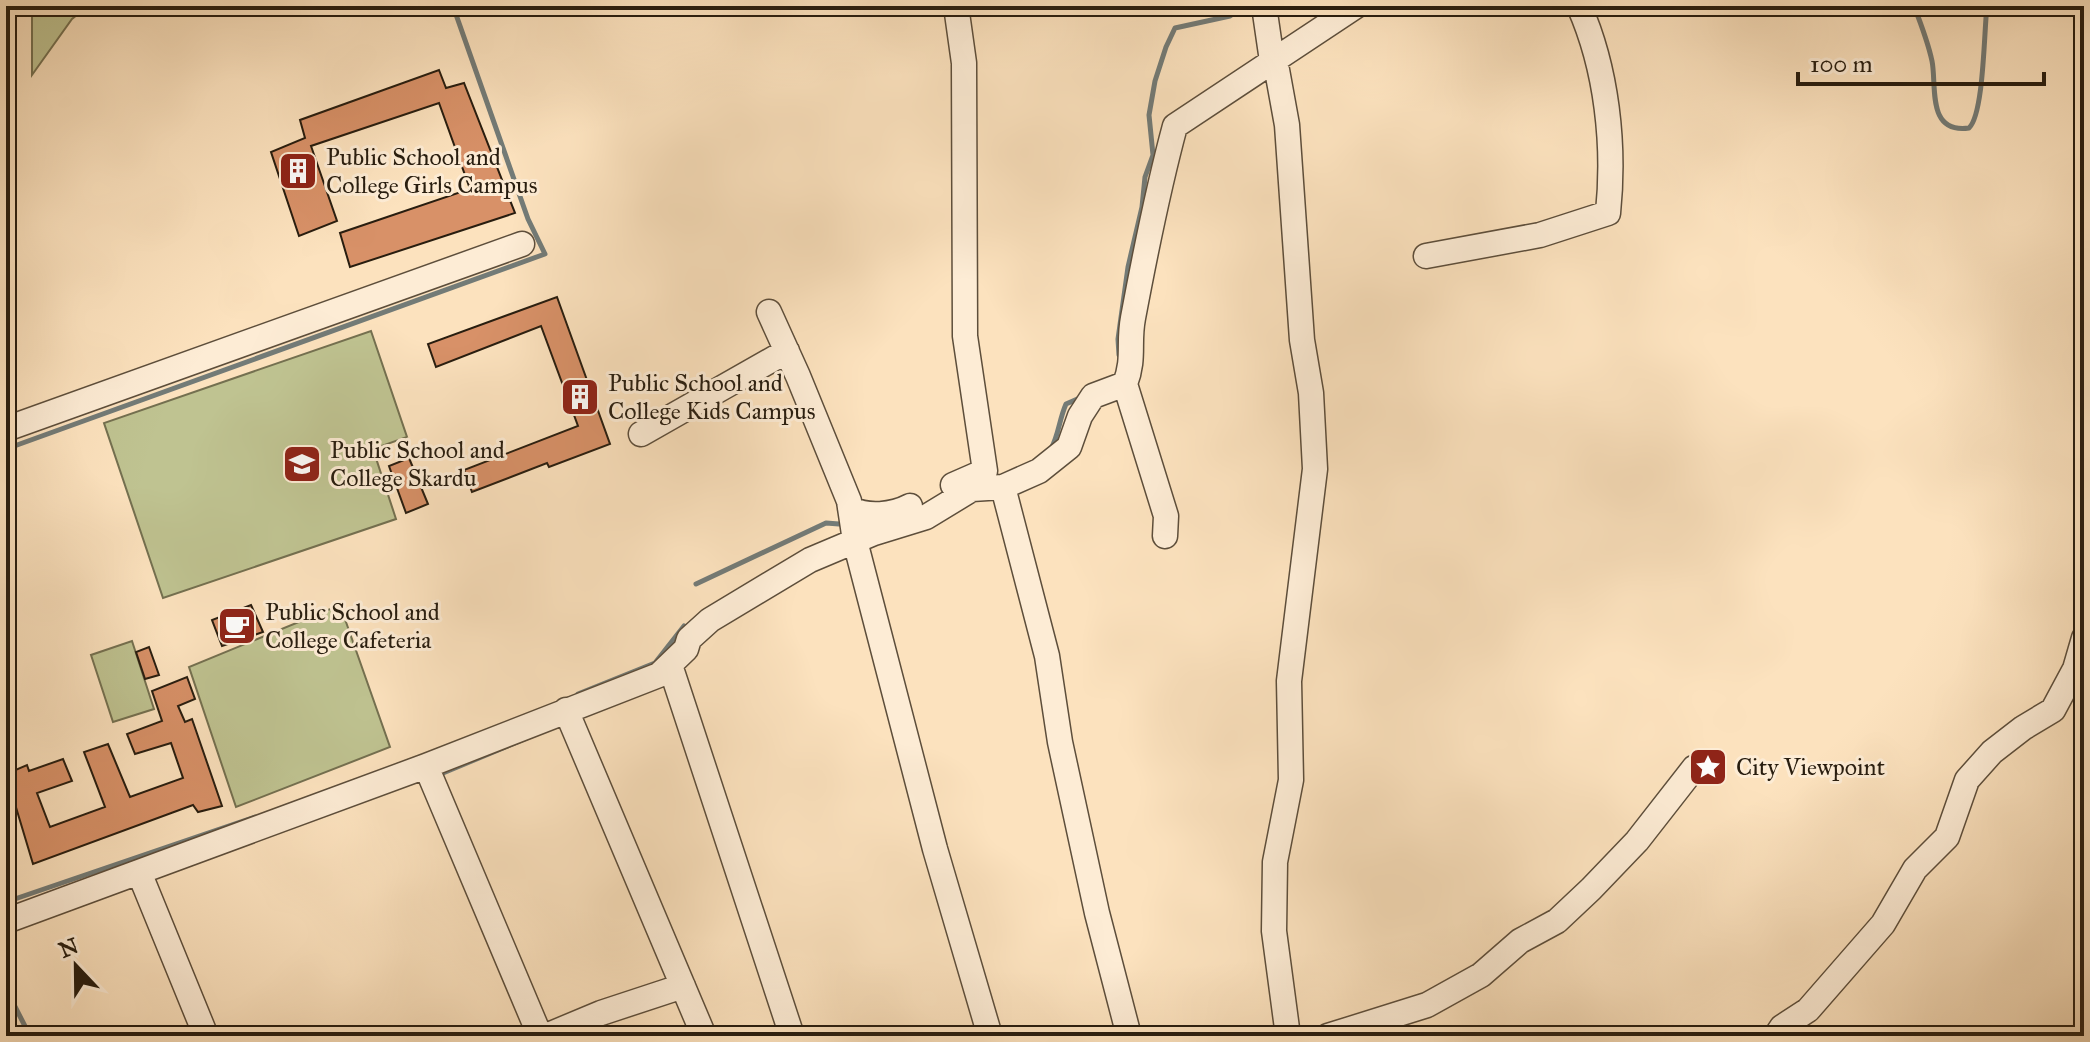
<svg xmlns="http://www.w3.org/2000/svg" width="2090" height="1042" font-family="'IM FELL Great Primer',serif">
<rect width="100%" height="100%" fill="#fce2be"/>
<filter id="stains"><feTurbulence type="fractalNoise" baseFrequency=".0025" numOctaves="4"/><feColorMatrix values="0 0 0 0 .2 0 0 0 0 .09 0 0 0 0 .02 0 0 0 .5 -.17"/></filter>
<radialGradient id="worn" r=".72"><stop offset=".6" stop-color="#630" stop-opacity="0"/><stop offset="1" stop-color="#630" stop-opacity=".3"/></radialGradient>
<!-- green -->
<path fill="#bfc391" stroke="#747050" stroke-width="2" d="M32,6h56l-16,13 -40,56z
M371,331l36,106 -34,12 23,70 -233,79 -59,-175z
M340,605l50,142 -154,60 -47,-140z
M132,641l22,68 -41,13 -22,-67z"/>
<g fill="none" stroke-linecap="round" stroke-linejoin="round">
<!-- stream -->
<path stroke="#737b77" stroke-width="5" d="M1914,6c7,18 14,36 18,55 5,24 -6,73 37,67 15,-14 15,-98 18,-122
M1119,355l-1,-16 10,-72 14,-60 3,-30 8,-22 -4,-40 6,-34 11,-34 9,-19 55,-12 14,-10
M6,449l539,-195 -17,-35 -75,-213
M1051,449c8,-15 8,-29 15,-45l16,-7
M696,584l130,-61 13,1
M578,694l77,-31 29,-37
M443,773l98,-41
M6,902l249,-85
M6,989l24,47"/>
</g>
<!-- building -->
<path fill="#d89168" stroke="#281d0f" stroke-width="2" d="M439,70l7,18 18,-5 51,130 -165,54 -10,-34 130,-44 -31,-86 -128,43 26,75 -38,15 -28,-84 34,-14 -5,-18z
M557,297l53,147 -61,23 -2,-4 -75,29 -8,-22 114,-44 -37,-100 -105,41 -8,-23z
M409,458l19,46 -22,9 -17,-47z
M251,605l12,27 -41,14 -10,-26z
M149,647l10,28 -14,4 -9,-27z
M187,677l8,22 -17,7 7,16 7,-3 30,87 -24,6 -5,-7 -160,59 -27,-90 21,-9 2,6 34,-12 9,22 -35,12 13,34 55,-20 -21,-55 24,-8 22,53 53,-19 -12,-35 -36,11 -8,-20 35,-13 -10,-30z"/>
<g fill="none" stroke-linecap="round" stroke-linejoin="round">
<defs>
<path id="minor" d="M1264,6l8,55 5,9 10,55 15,215 9,53 4,76 -26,212 2,99 -16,82 -1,69 14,105
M1426,256l114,-21 68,-22c7,-68 -1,-144 -29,-207
M769,312l29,64 51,125 6,40 80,308 55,187
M6,429l516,-185
M641,434l146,-83
M953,485l32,-14 -20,-135 -1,-273 -8,-57
M1003,487l44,169 13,86 37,171 32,123
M850,508c17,10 43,7 60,-2
M1165,536l1,-20 -41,-132c10,-26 3,-40 8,-66 12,-64 25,-129 42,-192l181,-120
M670,665l122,371
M566,710l138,326
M426,766l114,270
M139,872l67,164
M6,921l420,-155 233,-91 27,-26 3,-10 21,-19 100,-60 64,-27 52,-16 46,-28 31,-2 36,-16 30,-24 11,-31 13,-20 32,-12
M546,1036l55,-23 82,-27
M1328,1036l99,-31 54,-30 39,-34 37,-20 34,-32 46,-48 57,-73
M1776,1036l6,-9 26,-17 75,-86 32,-55 32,-32 20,-57 25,-28 31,-24 30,-18 22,-41 9,-31"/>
</defs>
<!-- minor casing -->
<use href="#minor" stroke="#5d4e3b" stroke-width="27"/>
<!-- minor -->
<use href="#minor" stroke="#fdecd5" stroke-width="24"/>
</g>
<!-- icons -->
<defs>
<symbol id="building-square" viewBox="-11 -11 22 22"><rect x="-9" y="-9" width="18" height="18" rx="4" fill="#8f2418" stroke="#fdecd5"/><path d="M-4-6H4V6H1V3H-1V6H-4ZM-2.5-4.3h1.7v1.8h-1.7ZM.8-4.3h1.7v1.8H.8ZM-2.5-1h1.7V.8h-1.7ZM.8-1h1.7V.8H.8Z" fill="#fff"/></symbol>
<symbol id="university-square" viewBox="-11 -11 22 22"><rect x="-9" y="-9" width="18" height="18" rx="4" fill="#8f2418" stroke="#fdecd5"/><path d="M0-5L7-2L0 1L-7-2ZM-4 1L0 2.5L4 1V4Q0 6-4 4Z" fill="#fff"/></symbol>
<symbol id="cafe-square" viewBox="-11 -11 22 22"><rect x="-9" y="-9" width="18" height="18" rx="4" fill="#8f2418" stroke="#fdecd5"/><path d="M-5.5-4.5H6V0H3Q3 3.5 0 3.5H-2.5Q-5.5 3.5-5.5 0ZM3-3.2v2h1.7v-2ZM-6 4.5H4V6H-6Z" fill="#fff"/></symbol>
<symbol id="sight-square" viewBox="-11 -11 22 22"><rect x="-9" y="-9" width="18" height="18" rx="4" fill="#8f2418" stroke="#fdecd5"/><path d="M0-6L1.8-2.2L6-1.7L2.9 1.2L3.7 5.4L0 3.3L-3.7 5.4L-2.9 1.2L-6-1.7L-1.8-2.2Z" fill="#fff"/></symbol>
</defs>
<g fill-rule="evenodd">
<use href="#building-square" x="276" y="149" width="44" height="44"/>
<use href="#building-square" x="558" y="375" width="44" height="44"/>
<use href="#university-square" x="280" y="442" width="44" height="44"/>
<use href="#cafe-square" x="215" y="604" width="44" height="44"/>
<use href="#sight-square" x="1686" y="745" width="44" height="44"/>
</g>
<g text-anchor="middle" stroke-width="6" stroke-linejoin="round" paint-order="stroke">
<!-- poi labels -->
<g font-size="24" fill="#281d0f" stroke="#fdecd5" text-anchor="start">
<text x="326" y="165">Public School and<tspan x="326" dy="28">College Girls Campus</tspan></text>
<text x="608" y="391">Public School and<tspan x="608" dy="28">College Kids Campus</tspan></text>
<text x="330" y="458">Public School and<tspan x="330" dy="28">College Skardu</tspan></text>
<text x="265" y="620">Public School and<tspan x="265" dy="28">College Cafeteria</tspan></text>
<text x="1736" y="775">City Viewpoint</text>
</g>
</g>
<!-- margin -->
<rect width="2090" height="1042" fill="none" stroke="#fce2be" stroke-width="32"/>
<rect x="8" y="8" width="2074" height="1026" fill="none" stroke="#281d0f" stroke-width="4"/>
<rect x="16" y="16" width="2058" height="1010" fill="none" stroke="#281d0f" stroke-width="2"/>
<!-- north arrow -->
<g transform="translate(76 966) rotate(338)" stroke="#fdecd5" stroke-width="6" paint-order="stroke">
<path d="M0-6L14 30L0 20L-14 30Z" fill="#281d0f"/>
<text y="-12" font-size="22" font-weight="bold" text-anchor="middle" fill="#281d0f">N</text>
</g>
<!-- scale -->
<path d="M1798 72v12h246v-12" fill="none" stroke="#281d0f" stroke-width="4"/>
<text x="1810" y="72" font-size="24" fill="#281d0f" stroke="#fdecd5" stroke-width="6" paint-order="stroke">100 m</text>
<rect width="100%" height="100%" filter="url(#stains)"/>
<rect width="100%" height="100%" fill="url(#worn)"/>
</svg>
